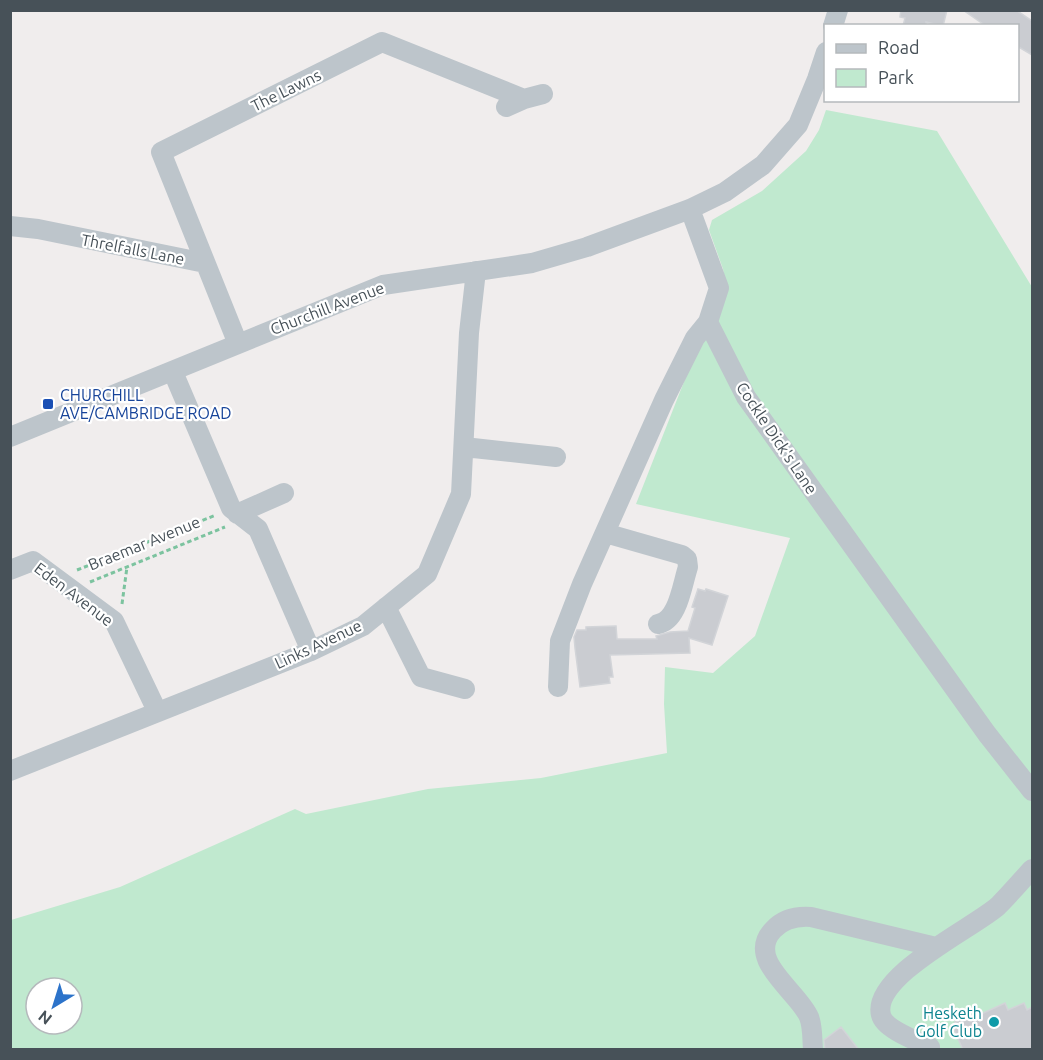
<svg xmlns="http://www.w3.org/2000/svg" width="1043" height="1060" font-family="Ubuntu,sans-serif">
<rect width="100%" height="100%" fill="#f0eded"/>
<!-- green -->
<path fill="#c0e9cf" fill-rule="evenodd" d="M826,110l111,21 95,156v762l-1021,1v-130l109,-33 175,-78 11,5 122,-25 113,-11 126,-25 -3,-49 1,-37 48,6 42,-37 35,-98 -154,-34 62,-158 29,-52 -4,-25 -14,-39 3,-10 50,-29 44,-40 13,-21zM36,988h36v36h-36z"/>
<!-- building -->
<path fill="#caccd1" stroke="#d2d4d8" stroke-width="1.5" d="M901,10h46l-4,16 -17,-4v4h-23l2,-8 -5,-1z
M963,10h53l16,11v34l-15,-9v-20h-31z
M698,589l7,2 1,-2 22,7 -16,49 -23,-7 1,15 -80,2 3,22h-4l1,6 -30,4 -5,-39 -1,-11 3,-7h9v-3l30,-1 1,13h40l-1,-3 14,-4 18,-1 7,-23 -3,-1z
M1005,1003l3,7 16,-7 3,7 5,-3v43h-69l-10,-23 4,-10 20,-1z
M841,1027l18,23h-34l-1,-10z"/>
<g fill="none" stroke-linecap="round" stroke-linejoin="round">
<!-- path -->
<path stroke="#7cc39f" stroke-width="3" stroke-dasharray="4.5 3" stroke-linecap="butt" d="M77,570l139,-55
M90,582l135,-55
M122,604l5,-37"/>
<!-- minor -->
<path stroke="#bdc5cb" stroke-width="20" d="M833,26l5,-16
M506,107l18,-8 19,-5
M690,209l29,79 -11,34 38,75 241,337 45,57
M10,226l28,3 167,34
M238,344l-77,-192 221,-110 142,57
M173,372l58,136 27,21 53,122
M10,437l373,-152 149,-22 55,-16 103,-38 35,-17 38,-27 35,-40 19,-46 9,-27
M464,447l92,10
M237,514l47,-21
M605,533l77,22 5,4 1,8c-6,18 -10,54 -30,57
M10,570l23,-9 81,60 43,90
M386,607l35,70 44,12
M558,687l2,-46 22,-57 82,-184 31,-62 13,-16
M10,771l301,-120 52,-25 64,-52 34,-80 8,-161 7,-62
M930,1047c-13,-6 -46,-18 -49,-32 -10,-39 94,-88 117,-109 12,-12 23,-25 34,-37
M813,1049c-1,-10 0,-22 -4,-32 -11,-26 -64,-57 -36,-87 10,-11 24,-14 38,-13l125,30"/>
</g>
<!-- markers -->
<rect fill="#1a4fb4" stroke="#fff" stroke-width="2" x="42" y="398" width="12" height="12" rx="3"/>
<circle fill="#0f9aa8" stroke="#fff" stroke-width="2" cx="994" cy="1022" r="6"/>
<g text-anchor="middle" stroke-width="4.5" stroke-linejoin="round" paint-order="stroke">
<!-- street labels -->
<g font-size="16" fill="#475158" stroke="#fff">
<text transform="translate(286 90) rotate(-26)" y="6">The Lawns</text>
<text transform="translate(133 249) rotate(11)" y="6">Threlfalls Lane</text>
<text transform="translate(327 308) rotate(-21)" y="6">Churchill Avenue</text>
<text transform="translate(777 438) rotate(56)" y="6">Cockle Dick's Lane</text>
<text transform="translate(144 543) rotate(-22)" y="6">Braemar Avenue</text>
<text transform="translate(74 594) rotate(37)" y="6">Eden Avenue</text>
<text transform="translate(318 644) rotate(-25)" y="6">Links Avenue</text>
</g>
<!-- transit labels -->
<g font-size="16" fill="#164399" stroke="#fff" text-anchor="start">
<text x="60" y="401">CHURCHILL<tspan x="60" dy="18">AVE/CAMBRIDGE ROAD</tspan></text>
</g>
<!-- culture labels -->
<g font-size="16" fill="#0d838f" stroke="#fff" text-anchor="end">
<text x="982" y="1019">Hesketh<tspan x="982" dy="18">Golf Club</tspan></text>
</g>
</g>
<!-- border -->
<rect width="1043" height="1060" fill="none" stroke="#475158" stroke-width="24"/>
<!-- legend -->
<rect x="824" y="24" width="195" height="78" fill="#ffffff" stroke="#b5b9bc" stroke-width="1.5"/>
<rect x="836" y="44" width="30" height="9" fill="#bdc5cb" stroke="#b5b9bc" stroke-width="1.5"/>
<text x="878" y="54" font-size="18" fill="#475158">Road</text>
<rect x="836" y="69" width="30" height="18" fill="#c0e9cf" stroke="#b5b9bc" stroke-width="1.5"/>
<text x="878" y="84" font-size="18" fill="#475158">Park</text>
<!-- north arrow -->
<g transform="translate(54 1006) rotate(218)"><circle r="28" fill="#ffffff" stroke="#b5b9bc" stroke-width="1.5"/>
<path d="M0-4.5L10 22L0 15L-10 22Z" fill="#2c73ca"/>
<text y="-9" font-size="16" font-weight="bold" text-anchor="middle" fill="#475158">N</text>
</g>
</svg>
